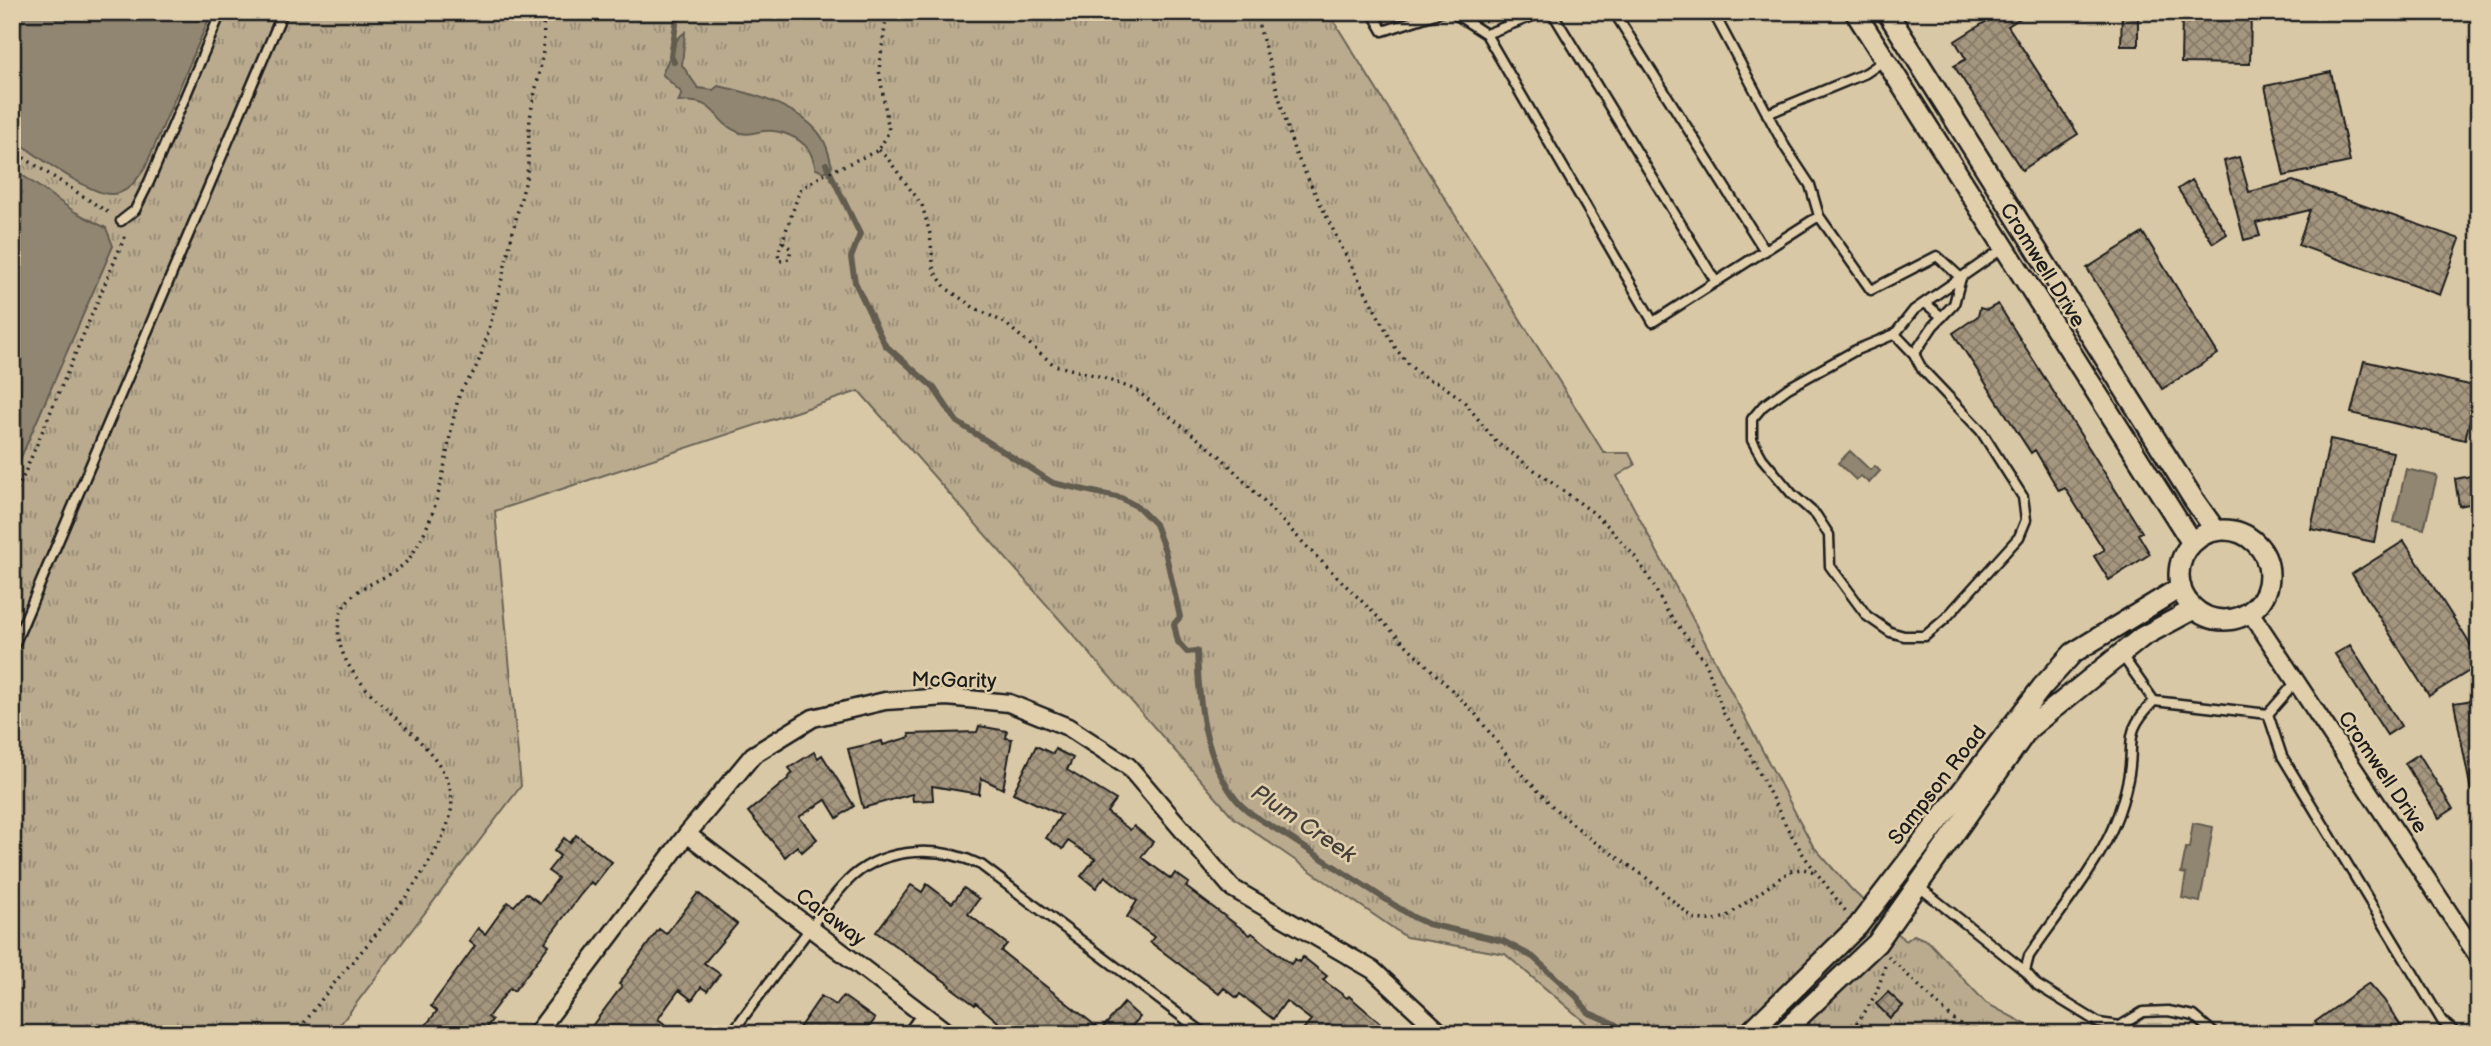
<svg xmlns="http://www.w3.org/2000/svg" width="2491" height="1046" font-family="'Balsamiq Sans',sans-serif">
<defs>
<pattern id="grass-tufts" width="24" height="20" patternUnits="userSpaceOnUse" patternTransform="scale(1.75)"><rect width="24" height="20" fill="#baab8f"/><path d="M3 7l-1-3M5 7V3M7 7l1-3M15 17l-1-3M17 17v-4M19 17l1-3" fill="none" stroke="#968a74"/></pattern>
<pattern id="building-cross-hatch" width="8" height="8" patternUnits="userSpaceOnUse" patternTransform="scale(1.75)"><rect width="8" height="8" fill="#a5977f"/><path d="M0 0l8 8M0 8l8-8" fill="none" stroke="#867a67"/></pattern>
</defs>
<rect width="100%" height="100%" fill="#d9c8a6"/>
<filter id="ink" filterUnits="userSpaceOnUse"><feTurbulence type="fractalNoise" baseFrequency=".0143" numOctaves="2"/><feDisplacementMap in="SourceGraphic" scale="14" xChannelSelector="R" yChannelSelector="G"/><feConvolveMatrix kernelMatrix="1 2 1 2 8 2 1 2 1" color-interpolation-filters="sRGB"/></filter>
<g filter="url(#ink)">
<!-- grass -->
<path fill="url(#grass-tufts)" stroke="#6b6456" stroke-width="2" d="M12,12h1316l276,441h25l6,12 -18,11 196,370 39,44 54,51 8,-6 14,6 58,62 58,31h-445l-94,-80 -99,-17 -172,-119 -375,-427 -364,120 26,275 -188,248h-321z"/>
<!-- water -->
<path fill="#918672" stroke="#625c50" stroke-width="2" d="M12,12h200l-67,156c-9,12 -16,25 -33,26 -20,2 -84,-43 -100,-58z
M685,32l-3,33 16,23 15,2 5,-4c31,6 78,20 99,45 9,10 12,23 15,35l-8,6 -8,-3c-2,-6 -4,-15 -8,-20 -9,-12 -29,-20 -44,-18 -9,1 -16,5 -26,1 -28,-12 -19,-34 -60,-30l4,-9 -20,-19 16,-36z
M12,168l63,44 31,16 7,18 -101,232z
M1850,451l20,19 5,-4 5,5 -11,12 -8,-7 -5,4 -18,-17z
M2406,469l31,7 -13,53 -30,-7z
M2193,823l20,4 -13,75 -18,-4 4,-24 -5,-1 5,-25h3z"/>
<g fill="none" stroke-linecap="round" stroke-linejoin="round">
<!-- stream -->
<path stroke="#625c50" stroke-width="6" d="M674,62l-3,-6 7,-44
M826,164l34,70 -9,24 4,24 30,63 49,43 23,34 96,61 68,15 17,9 17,17 10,27 15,66 -6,7 4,18 9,10 10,-1c2,51 6,105 38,147 12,16 35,27 52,38 42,27 84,54 126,81l15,7 75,17 30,16 43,39 13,17 26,11 8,10"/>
</g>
<!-- building -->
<path fill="url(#building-cross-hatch)" stroke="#1c1c1c" stroke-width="2" d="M2001,12h29l-22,14 70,108 -56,36 -68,-104 12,-7 -11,-18z
M2122,12h16v34h-17z
M2182,12h69l-1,52 -69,-1z
M2331,72l19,90 -66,14 -19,-90z
M2239,157l10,35 44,-11 167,58 -20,56 -142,-50 12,-35 -54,13 4,13 -16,4 -20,-79z
M2192,180l35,54 -14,9 -35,-54z
M2143,233l75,121 -56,35 -75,-121z
M1998,304l144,228 -4,2 12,20 -41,26 -15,-24 10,-6 -39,-62 -6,3 -24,-41 -4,3 -78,-120 25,-17 2,-8 7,2z
M2364,361l114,26 -13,53 -114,-27z
M2330,439l63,13 -19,90 -63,-13z
M2476,475l3,27 -20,4 -4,-27z
M2404,541l75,117v7l-50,31 -77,-122z
M2350,645l51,81 -14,9 -52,-81z
M2479,699v92h-8l-17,-88z
M979,726l28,5 -1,7 6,1 -9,50 -22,-11 -2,16 -47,-8 1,14 -20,1 -1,-7 -49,14 -15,-59 34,-8 1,4 27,-8 -1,-3 68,-2z
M1036,746l17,8 2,-5 18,9 -6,12 49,30 -9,12 23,18 4,-4 19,16 -12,15 30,22 4,-6 14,10 -3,4 64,48 2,-2 39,31 4,-5 4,3 4,-5 24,19 -4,4 24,18 2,-2 44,38h-94l12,-14 -25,-19 -13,18 -33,-25 -3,4 -13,-10 -5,6 -69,-52 4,-5 -27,-20 10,-16 -32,-25 -9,12 -15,-12 14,-17 -27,-18 -5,8 -17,-11 15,-23 -48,-22z
M814,752l4,6 4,-3 32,51 -17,12 -11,-18 -27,17 18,22 -15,13 -5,-6 -12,11 -37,-45 41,-34 -1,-1 5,-4 -4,-5z
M2419,754l34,55 -14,9 -34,-55z
M576,835l36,27 -18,23 -3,-3 -10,12 -36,48 4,3 -15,20 -20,26 -4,-3 -22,29 4,3 -10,14h-44l-12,-9 11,-14 -6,-5 44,-60 -6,-5 9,-13 7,6 23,-32 6,4 12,-13 14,10 18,-25 -10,-7 12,-15 -6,-5 10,-13 6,5z
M927,884l25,19 12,-15 15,11 -11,15 39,30 -6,7 100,79 23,-27 16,14 -15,17h-113l-36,-31 -1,2 -26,-19 1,-1 -74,-53 35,-47 11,7z
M698,893l39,31 -33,39 16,11 -13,17 -6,-4 -9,13 -13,-10 -21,29 20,15h-92l36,-48 -3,-2 40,-55 7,5z
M2369,983l15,17 22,34h-82l-9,-12z
M1888,992l15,14 -13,12 -14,-14z
M821,996l15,9 7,-9 32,23 -11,15h-69z"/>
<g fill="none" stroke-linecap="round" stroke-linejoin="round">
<defs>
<path id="service" d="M1372,12l11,19 58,-19
M1452,12l34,22 167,288 166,-106
M1552,12l164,270
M1614,12l151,239
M1713,12l72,135 25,38 9,31 52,74 66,-34 24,22
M1486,34l57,-22
M1767,114l99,-41 19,-13
M121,221l14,-11 14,-28 72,-170
M1925,303l17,14
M1895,334l19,20 8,15 59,62 42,66 3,23 -7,17 -74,82 -20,17h-21l-14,-4 -23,-16 -37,-50 -1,-31 -13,-20 -24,-21 -30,-36 -10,-18v-21l11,-13 25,-18 68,-38 39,-16 19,-24 91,-63
M1914,354l19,-28 21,-22 7,-26
M12,650l271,-638
M2121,654l33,47 114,13
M2154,701c-33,34 -18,39 -26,78 -3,15 -8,32 -14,46 -18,44 -58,91 -85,131l-4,15 12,14 62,38 21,3 23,-14 25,-1 26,5 21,18
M2268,714l14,42 160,265 15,13
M2268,714l28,-32
M1918,886l107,85
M731,1034c22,-30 45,-61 68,-91 17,-22 33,-48 54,-67 35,-30 88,-30 128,-11l224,169"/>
<path id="minor" d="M2250,612l229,346
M687,834l262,200
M536,1034l151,-200 66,-79 60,-37 72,-17 62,-4 62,6 59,24 60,39 104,122 141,82 69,64
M912,1034l13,-18"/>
<path id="tertiary" d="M1855,12l337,531
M1887,12l307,488 22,31
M2179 575a45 45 0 1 1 90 0a45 45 0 1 1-90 0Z
M1748,1034l110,-108 184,-239 31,-34 108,-66
M1781,1034l96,-91 151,-214 114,-92 52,-28"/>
</defs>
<!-- service casing -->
<use href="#service" stroke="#1c1c1c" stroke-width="13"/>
<!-- minor casing -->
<use href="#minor" stroke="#1c1c1c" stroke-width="21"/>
<!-- tertiary casing -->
<use href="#tertiary" stroke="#1c1c1c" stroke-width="24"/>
<!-- path -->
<path stroke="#1c1c1c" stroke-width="3.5" stroke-dasharray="2 5" stroke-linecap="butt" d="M1255,12l39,138 50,102 52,97 14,17 16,13 13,4 24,17 34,43 94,68 17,15 28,32 11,16 20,37 39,52 18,51 21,31 44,86 15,25 43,57
M12,150l97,63
M879,150l9,9 34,46 8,29 4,37 12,17 27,19 32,16 49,42 44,11 38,14 84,66 94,98 160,158 41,54 38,41 39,33 51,35 50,43c12,3 21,3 33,-1l64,-46 13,-2 12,3
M783,242l8,7 -2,10 -9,2 -2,-7 22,-64 23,-15 56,-25 10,-19 -10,-61 8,-58
M12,503l114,-269
M1888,956l64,62 23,16
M296,1034c15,-20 29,-40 45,-59 36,-42 91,-102 108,-155 25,-80 -128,-122 -109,-204 8,-31 44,-33 64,-52 8,-7 15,-21 20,-31 21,-43 22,-91 35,-137 3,-10 12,-18 16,-27 5,-9 8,-21 11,-30 16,-53 25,-106 40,-159 3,-17 2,-32 3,-49 2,-41 22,-77 12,-119
M1847,1034c22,-25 31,-40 39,-72"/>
<!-- service -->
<use href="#service" stroke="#e1cfac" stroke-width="8"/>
<!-- minor -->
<use href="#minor" stroke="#e1cfac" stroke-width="16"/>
<!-- tertiary -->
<use href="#tertiary" stroke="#e1cfac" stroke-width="19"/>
</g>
</g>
<g text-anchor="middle" stroke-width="5" stroke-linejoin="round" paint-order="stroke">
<!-- street labels -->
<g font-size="21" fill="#1c1c1c" stroke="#e1cfac">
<text transform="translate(2043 265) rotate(58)" y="7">Cromwell Drive</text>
<text transform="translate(954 680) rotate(1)" y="7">McGarity</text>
<text transform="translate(2383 772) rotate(56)" y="7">Cromwell Drive</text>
<text transform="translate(1937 785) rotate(-52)" y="7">Sampson Road</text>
<text transform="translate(831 917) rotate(37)" y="7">Caraway</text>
</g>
<!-- water labels -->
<g font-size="23" font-style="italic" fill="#45413a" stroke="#e1cfac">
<text transform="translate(1304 823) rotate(34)" y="8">Plum Creek</text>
</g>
</g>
<!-- margin -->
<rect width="2491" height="1046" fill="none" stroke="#e1cfac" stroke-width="42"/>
<rect x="21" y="21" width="2449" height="1004" fill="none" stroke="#1c1c1c" stroke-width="2.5" filter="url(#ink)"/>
</svg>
